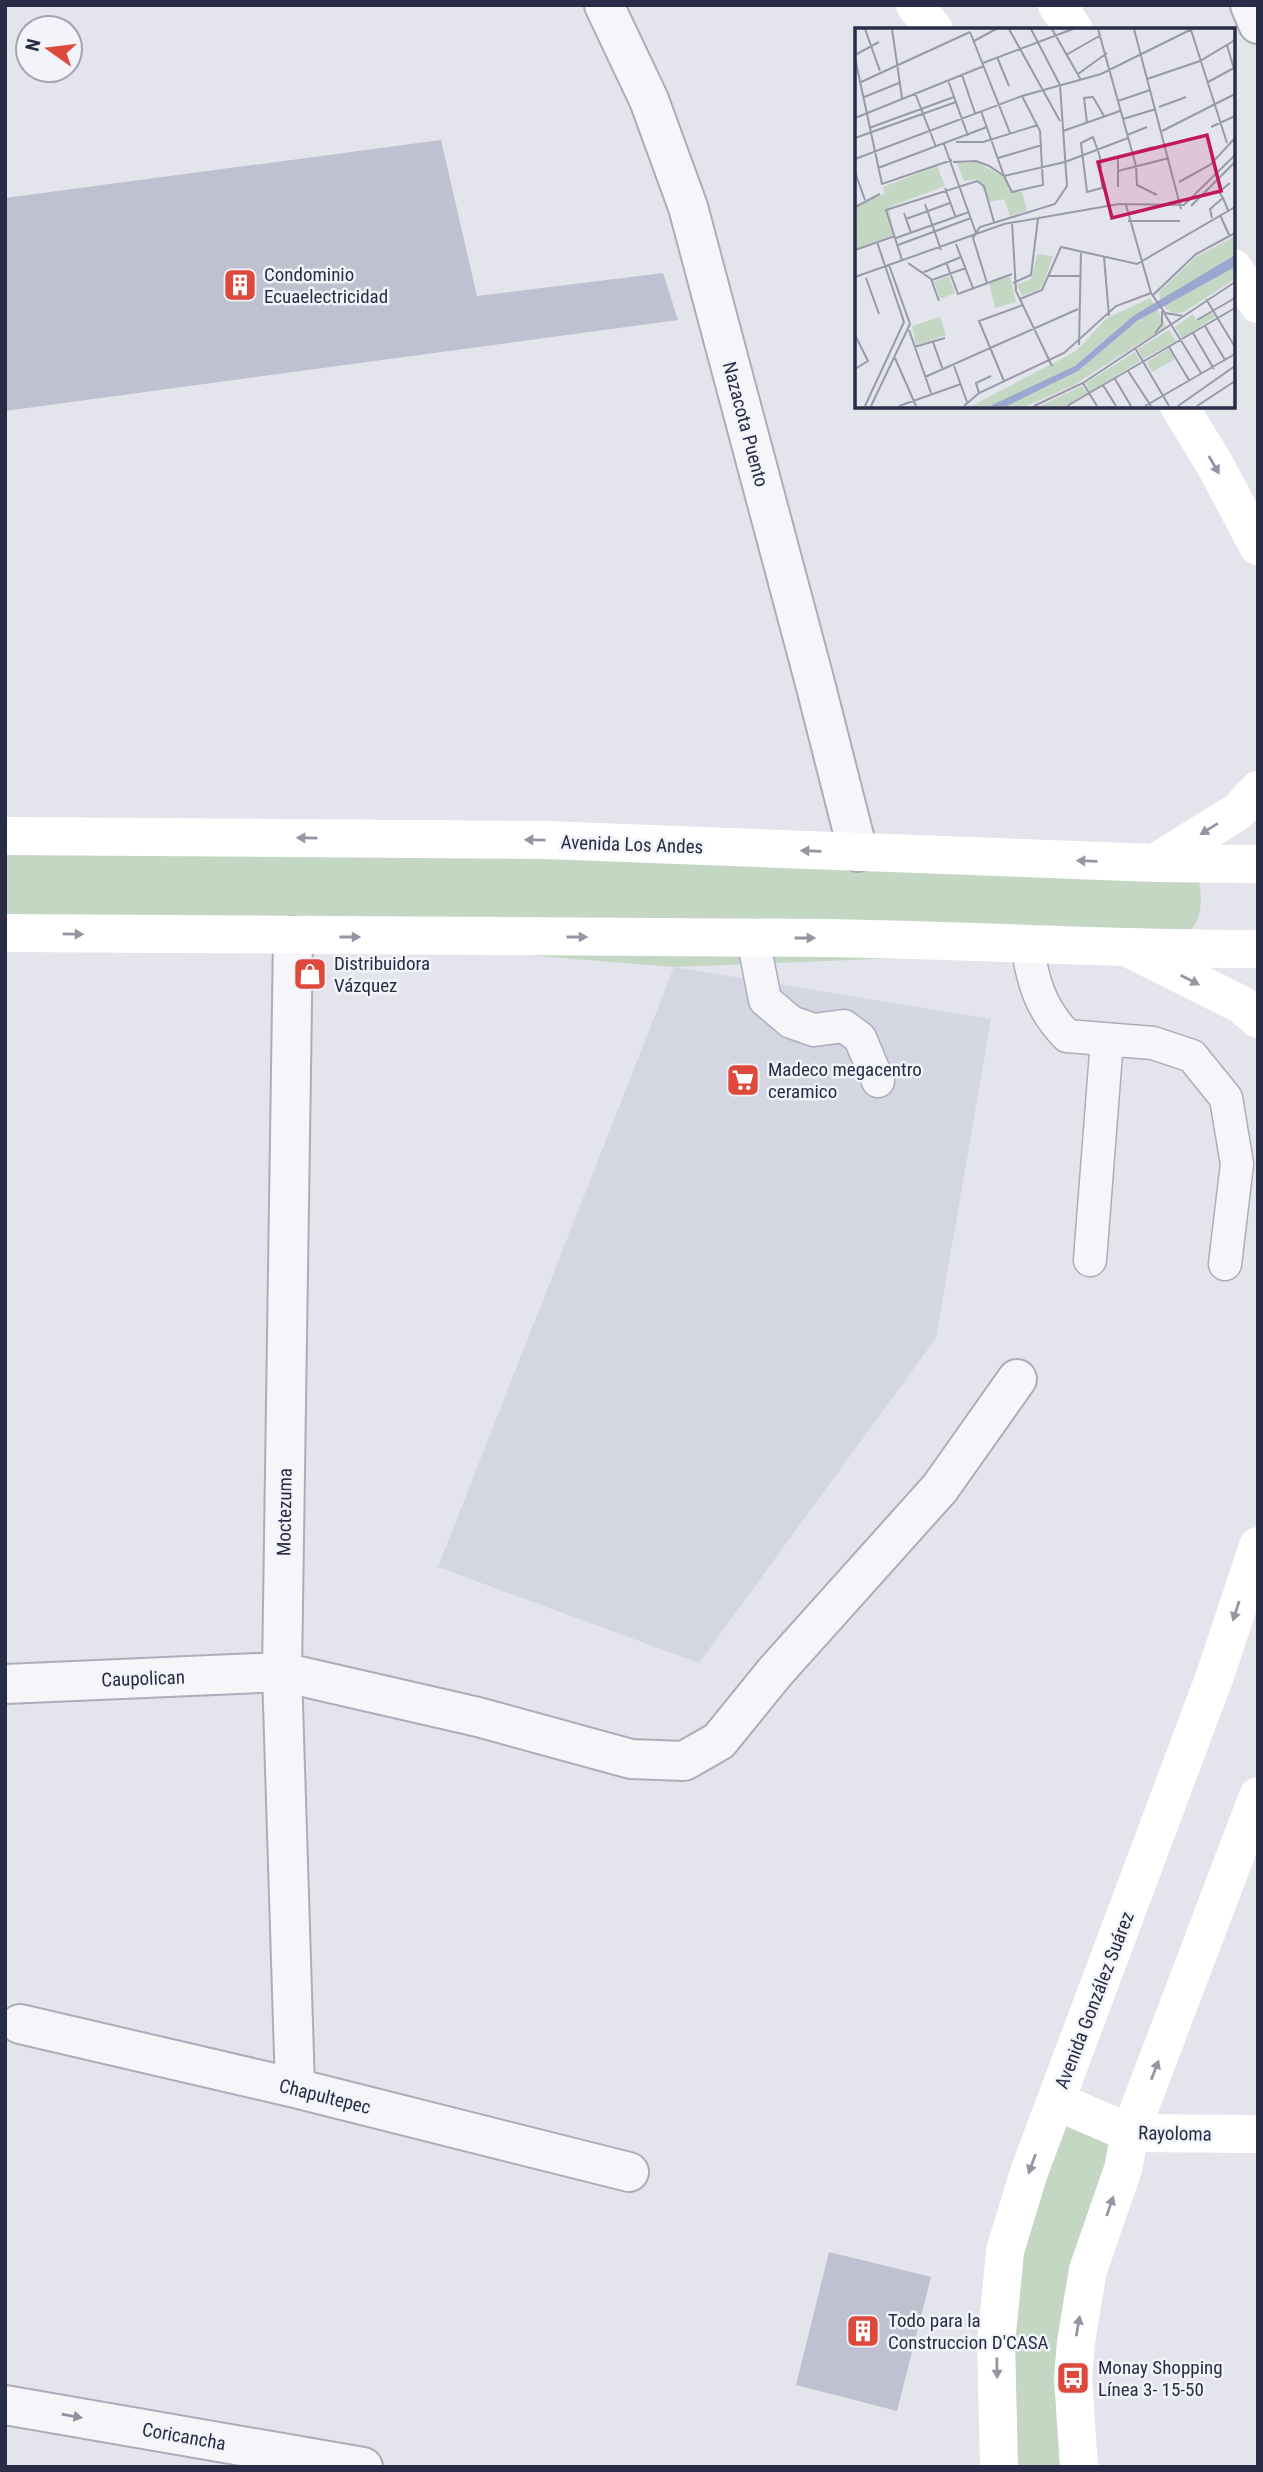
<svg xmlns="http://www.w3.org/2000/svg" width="1263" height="2472" font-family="'Roboto Condensed',sans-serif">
<rect width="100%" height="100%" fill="#e3e4ec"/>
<!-- built -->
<path fill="#d4d6e2" d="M674,967l317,52 -55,319 -237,325 -261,-96z"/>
<!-- green -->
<path fill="#c3d7c3" d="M5,836l1193,42c5,17 5,48 -14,56 -16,8 -37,10 -55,15l-455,18 -381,-31 -288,6z
M1056,2101l74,32 -42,137 -9,197h-80l-3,-125z"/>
<!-- building -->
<path fill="#bfc1d0" d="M441,140l36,156 186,-23 15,47 -673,91v-213z
M829,2252l102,25 -34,134 -101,-26z"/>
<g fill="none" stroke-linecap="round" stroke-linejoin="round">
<defs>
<path id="service" d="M753,938l12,62 26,22 23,8 30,-4 16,12 18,43
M1027,945c6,37 13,63 40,91l86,7 39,13 34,42 11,66 -12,100
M1090,1260l17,-220"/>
<path id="minor" d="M604,5l45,95 39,107 127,476 43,169
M1250,5l8,19
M293,936l-11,736 13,416
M5,1684l277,-12 196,45 153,42 53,2 35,-20 56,-69 165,-184 77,-109
M20,2024l275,64 334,84
M5,2405l358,62"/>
</defs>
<!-- service casing -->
<use href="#service" stroke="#abadba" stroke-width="35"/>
<!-- minor casing -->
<use href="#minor" stroke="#abadba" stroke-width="42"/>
<!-- service -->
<use href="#service" stroke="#f6f6fa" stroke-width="32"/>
<!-- minor -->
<use href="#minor" stroke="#f6f6fa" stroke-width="38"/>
<!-- secondary -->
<path stroke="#fff" stroke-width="38" d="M915,5l19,25
M1057,5l17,25
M1233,268l25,36
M1179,406l36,59 43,81
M5,836l541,4 609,23 103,1
M1155,863l82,-51 21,-22
M5,933c273,3 546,2 819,5 144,2 289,11 434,11
M1134,951l108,54 16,14
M1056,2101l74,32 128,1
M999,2467l-3,-125 4,-38 5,-53 24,-79 187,-499 42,-127
M1079,2467l-6,-89 3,-36 12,-72 35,-101 7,-36 128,-337"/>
</g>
<!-- one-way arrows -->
<defs><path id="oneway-solid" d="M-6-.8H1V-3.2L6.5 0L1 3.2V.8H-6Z" transform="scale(1.75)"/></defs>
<g fill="#9496a3">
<use href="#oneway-solid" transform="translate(1214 465) rotate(60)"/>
<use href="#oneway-solid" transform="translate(1209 829) rotate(148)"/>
<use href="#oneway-solid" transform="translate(307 838) rotate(-179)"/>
<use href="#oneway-solid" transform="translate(535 840) rotate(-179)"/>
<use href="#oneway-solid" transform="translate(811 851) rotate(-178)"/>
<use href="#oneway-solid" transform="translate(1087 861) rotate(-178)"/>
<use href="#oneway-solid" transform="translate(73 934) rotate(1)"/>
<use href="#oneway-solid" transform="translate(350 937)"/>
<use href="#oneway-solid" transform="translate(577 937)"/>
<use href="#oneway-solid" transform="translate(805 938)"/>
<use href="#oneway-solid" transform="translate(1190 980) rotate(27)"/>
<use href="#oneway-solid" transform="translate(1236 1611) rotate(108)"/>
<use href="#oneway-solid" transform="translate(1155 2070) rotate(-69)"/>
<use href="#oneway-solid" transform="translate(1032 2164) rotate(110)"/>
<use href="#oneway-solid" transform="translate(1110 2206) rotate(-71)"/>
<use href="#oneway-solid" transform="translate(1078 2326) rotate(-80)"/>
<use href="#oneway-solid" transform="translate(997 2368) rotate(89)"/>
</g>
<use fill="#8f91a0" href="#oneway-solid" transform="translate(72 2416) rotate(10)"/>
<!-- icons -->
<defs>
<symbol id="building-square" viewBox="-11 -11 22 22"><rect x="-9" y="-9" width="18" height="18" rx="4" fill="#de493b" stroke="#f3f4f9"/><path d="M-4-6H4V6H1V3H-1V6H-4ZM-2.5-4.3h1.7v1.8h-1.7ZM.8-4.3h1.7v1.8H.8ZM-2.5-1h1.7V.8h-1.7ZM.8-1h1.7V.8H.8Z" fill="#fff"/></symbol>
<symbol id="shop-square" viewBox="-11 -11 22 22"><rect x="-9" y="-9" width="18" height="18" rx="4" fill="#de493b" stroke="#f3f4f9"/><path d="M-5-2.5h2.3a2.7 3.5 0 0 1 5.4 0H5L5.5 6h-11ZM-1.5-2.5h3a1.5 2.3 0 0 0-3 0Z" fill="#fff"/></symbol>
<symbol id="supermarket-square" viewBox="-11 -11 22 22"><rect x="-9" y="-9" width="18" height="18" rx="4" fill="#de493b" stroke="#f3f4f9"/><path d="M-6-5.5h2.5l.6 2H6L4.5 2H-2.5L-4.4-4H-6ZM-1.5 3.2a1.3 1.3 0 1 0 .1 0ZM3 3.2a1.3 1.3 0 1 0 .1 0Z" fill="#fff"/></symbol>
<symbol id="bus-square" viewBox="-11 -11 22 22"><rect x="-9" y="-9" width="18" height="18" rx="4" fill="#de493b" stroke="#f3f4f9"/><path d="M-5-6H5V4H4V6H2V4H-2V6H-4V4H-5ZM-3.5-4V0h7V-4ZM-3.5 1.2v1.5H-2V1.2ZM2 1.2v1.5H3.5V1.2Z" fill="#fff"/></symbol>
</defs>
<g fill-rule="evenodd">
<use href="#building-square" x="221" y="266" width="38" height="38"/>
<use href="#shop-square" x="291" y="955" width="38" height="38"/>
<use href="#supermarket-square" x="724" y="1061" width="38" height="38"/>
<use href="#building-square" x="844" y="2312" width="38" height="38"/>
<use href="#bus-square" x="1054" y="2359" width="38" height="38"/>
</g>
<g text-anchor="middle" stroke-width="5" stroke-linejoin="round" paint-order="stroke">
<!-- poi labels -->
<g font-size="19" fill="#282c47" stroke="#f3f4f9" text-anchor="start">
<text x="264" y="281">Condominio<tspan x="264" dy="22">Ecuaelectricidad</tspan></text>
<text x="334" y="970">Distribuidora<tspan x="334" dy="22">Vázquez</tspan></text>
<text x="768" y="1076">Madeco megacentro<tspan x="768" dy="22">ceramico</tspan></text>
<text x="888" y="2327">Todo para la<tspan x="888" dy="22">Construccion D'CASA</tspan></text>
<text x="1098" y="2374">Monay Shopping<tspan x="1098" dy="22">Línea 3- 15-50</tspan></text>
</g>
<!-- street labels -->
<g font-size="19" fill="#282c47" stroke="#f3f4f9">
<text transform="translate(746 424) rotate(75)" y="7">Nazacota Puento</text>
<text transform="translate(632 844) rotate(2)" y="7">Avenida Los Andes</text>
<text transform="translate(284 1512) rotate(-89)" y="7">Moctezuma</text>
<text transform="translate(143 1678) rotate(-2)" y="7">Caupolican</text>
<text transform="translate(1094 2000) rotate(-69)" y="7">Avenida González Suárez</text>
<text transform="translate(325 2096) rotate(14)" y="7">Chapultepec</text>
<text transform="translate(1175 2133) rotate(1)" y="7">Rayoloma</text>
<text transform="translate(184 2436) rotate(10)" y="7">Coricancha</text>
</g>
</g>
<!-- overview -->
<g transform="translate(855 28)">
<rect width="380" height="380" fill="#e3e4ec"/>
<path d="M121,134l28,15 6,13 12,2 5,19 -17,5 -6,-17 -14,3 -13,-23 -13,2 -7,-18zM82,138l8,20 -56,21 5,28 -39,14 2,-44 28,-11 -2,-7zM182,226l16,2 -9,26 -4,7 -18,7 -5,-11 14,-6zM380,239v12l-51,33 -11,2 -10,-8zM94,248l6,17 -15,6 -6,-17zM295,270l4,6 -32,21 -47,41 -85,40h-18l104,-55 31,-33zM302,281l9,18 -94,59 -46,20h-19l71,-35 48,-42zM357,284l3,5 -33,21 -7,-11 18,-13 4,7zM85,289l6,18 -30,10 -4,-19zM314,302l7,11 -33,18 -5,-10zM313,321l7,10 -23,13 -5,-10zM280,324l5,9 -50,31 -4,-9zM227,358l5,7 -22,13h-25z" fill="#c3d7c3"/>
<path d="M380,208v19l-75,45 -1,-8 37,-35zM155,248l6,26 -21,6 -6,-26z" fill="#c3d7c3"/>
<path d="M380,227v12l-98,54 -59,50 -71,35h-17l85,-40 58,-50z" fill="#9aa7d0"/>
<path fill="none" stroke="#989aaa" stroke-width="2" d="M10,1l15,42M37,1l10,69M154,1l51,92M197,1l29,51M243,1l38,137 1,19 20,10M279,1l47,180M336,2l36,113M115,4l40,101M119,13l22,-12M372,17l7,24M0,27l24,-13M211,27l35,-20M142,29l12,29M0,30l27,126 70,-24M128,35l90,-34M223,46l29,-21M107,47l13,38M292,51l53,-18 35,-21M93,52l20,56M6,54l109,-50M353,54l26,-14M60,65l21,54M9,69l35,-14M263,73l32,-11M304,79l27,-10M126,83l23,65 61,-14 63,-24M0,90l129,-52M268,91l33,-10M232,95l-3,-25 9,-1 11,19M356,99l24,-11M14,100l85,-31M208,103l57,-20M307,103l73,-37M272,107l20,-8M238,109l7,20 2,31 -15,4 -6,-49zM0,110l101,-36M101,114h27l55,-17M89,116l32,89M277,125l21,-6M143,130l44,-13M263,130v29M0,131l167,-63 79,-22 91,-45M98,134l23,-1 13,5 15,10 8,16 31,-7 -3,-54 -18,-35M23,140l109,-41M263,143l51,-13M0,144l10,28M324,154l31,-17 25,-27M90,160l11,30M368,170l-4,-6 11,-9M70,176l16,46M271,177l25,88 14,20 18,3M336,178l44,-44M0,179l25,-13M49,185l7,20M365,187l10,22M357,190l-2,-9 13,-11 5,12M51,191l44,-16M273,193h52M157,194l4,69 36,75M41,210l73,-26M101,216l17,44M43,217l73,-27M0,222l40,-14M249,229l5,59M47,232l-16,-50 91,-29 7,5 10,36M91,234l12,32 54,-20M53,235l23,16 8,22M67,245l39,-16M194,248h31M0,249l149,-53 115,-20 65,1 51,-50M11,250l13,36M77,252l34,-12M132,255l-14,-45 7,-11 75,-23 12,-18 -7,-101 -29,-56M158,255l18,-8 7,-56M298,267l43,-41 39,-21M165,271l22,-9 19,-43 76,17 98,-57M351,271l29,48M309,285l37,60M342,292l38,-22M350,298l20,34M54,302l22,63M300,305l7,-9v-13M338,305l21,36M0,307l13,26 -13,8M78,314l10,28M224,317l2,-94M59,319l31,-9M314,319l20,33M280,320l34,58M40,330l21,48M99,338l13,36M273,343l23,35M70,349l153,-68M260,351l16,27M149,353l-25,-60 44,-16M228,355l14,23M248,357l13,21M124,365l-3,-10 15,-7M10,378l39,-84 -27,-80M16,378l39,-82 -21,-59M44,378l62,-22M109,378l15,-13 85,-40 52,-47 35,-13M179,378l49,-23 152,-101M212,378l168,-98M290,378l90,-52M323,378l57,-40M342,378l38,-25"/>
<path fill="#c2185b" fill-opacity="0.15" stroke="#c2185b" stroke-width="3.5" d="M352,107l14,56 -109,27 -14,-56z"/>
<rect width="380" height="380" fill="none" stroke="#282c47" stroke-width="3.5"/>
</g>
<!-- border -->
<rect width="1263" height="2472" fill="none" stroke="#282c47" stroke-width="14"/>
<!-- north arrow -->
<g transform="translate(49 49) rotate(284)"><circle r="33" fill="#f3f4f9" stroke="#a2a4b2" stroke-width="2"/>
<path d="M0-5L12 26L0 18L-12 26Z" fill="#de493b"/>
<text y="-10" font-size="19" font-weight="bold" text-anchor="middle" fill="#282c47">N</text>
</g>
</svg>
